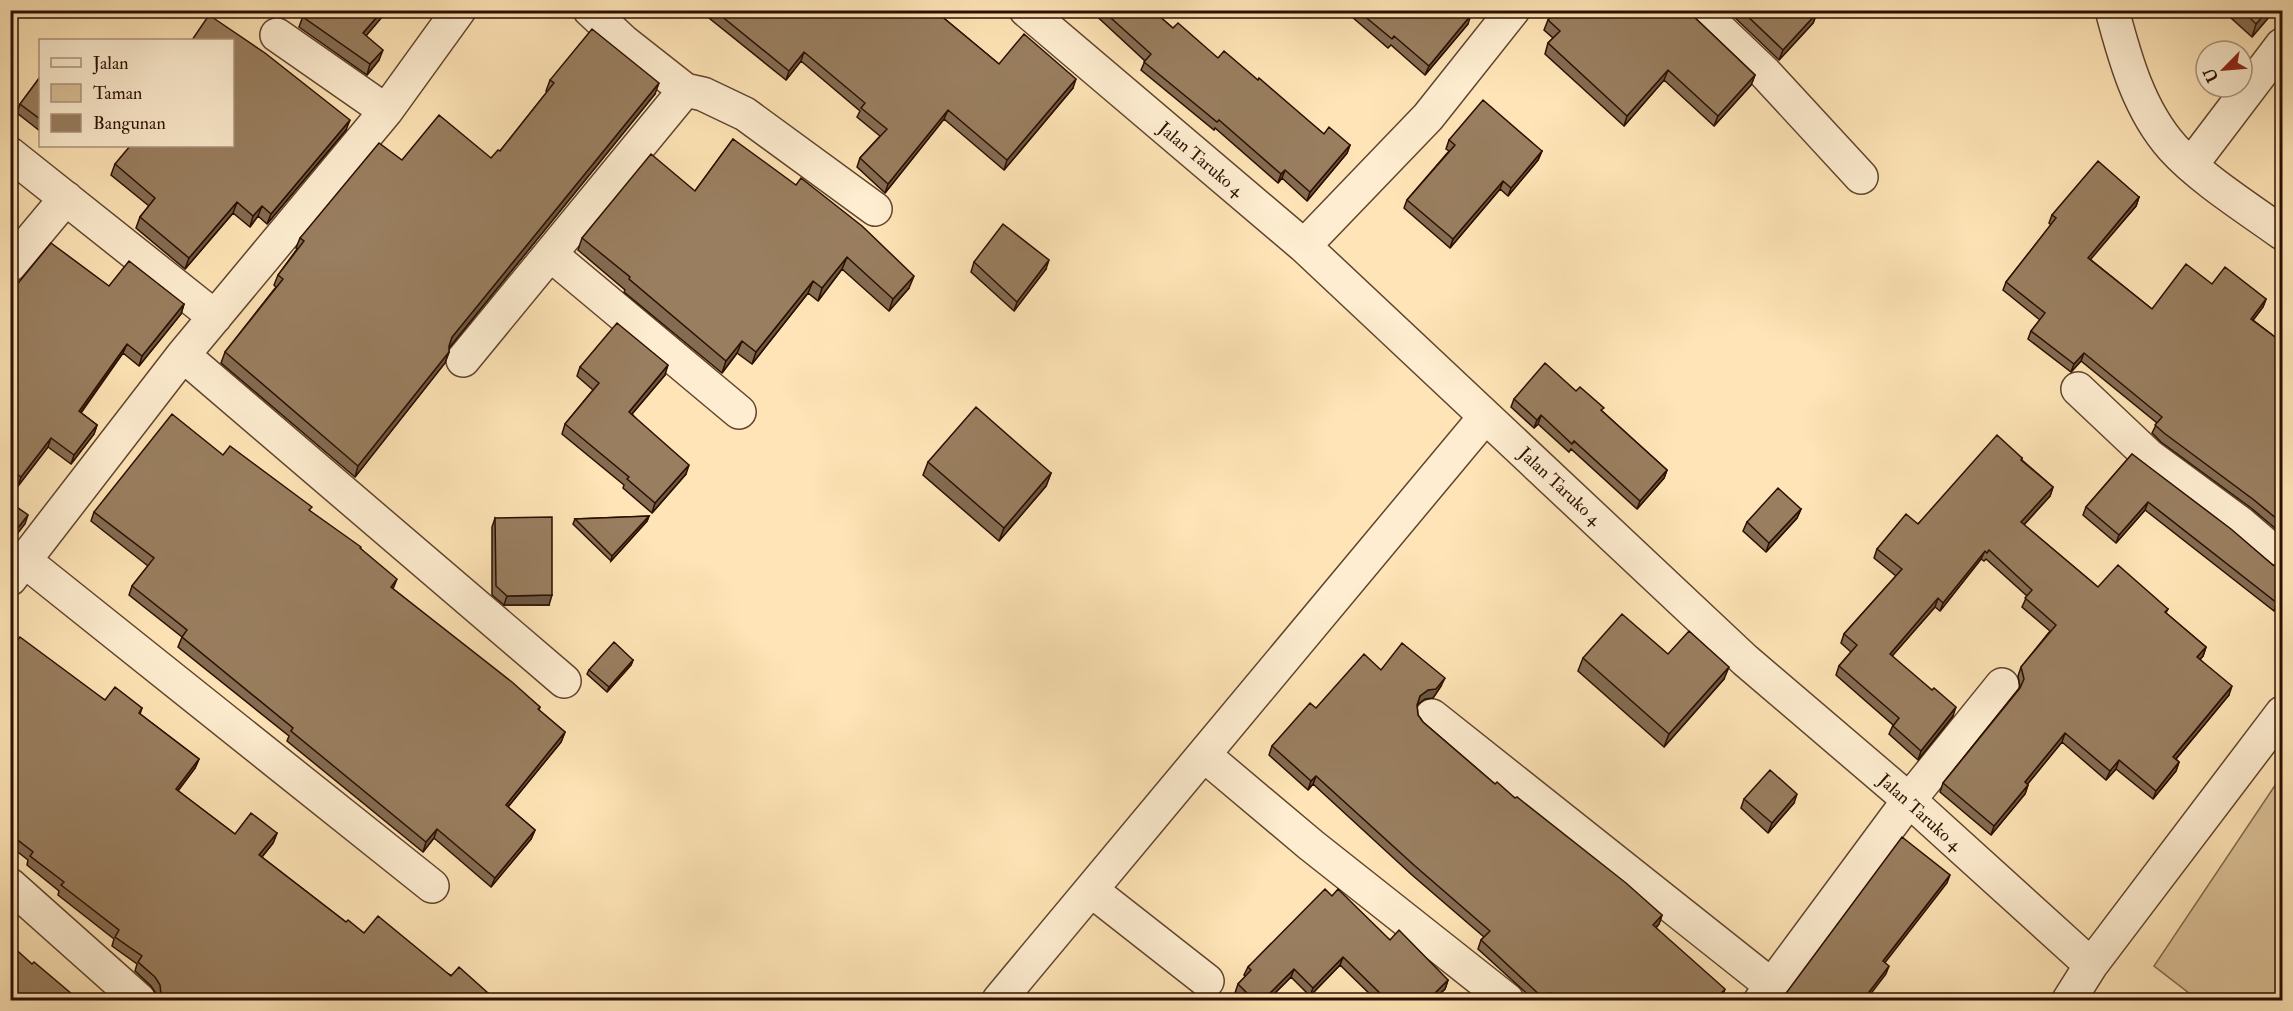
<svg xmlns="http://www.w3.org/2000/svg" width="2293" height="1011" font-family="'IM FELL Double Pica',serif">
<rect width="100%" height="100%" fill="#fee4b6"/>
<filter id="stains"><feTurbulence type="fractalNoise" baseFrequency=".00333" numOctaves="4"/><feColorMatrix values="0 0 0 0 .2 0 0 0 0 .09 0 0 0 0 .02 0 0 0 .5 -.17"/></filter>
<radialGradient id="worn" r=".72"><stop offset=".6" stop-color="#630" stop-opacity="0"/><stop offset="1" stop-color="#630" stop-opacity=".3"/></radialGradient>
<!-- green -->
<path fill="#dac097" stroke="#82684c" stroke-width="1.5" d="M2282,775v225h-84l-44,-34z"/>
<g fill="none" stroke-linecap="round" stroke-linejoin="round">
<defs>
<path id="minor" d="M590,10l34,32 61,48 18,4 42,20 130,95
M1026,10l278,236 441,414 164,140 182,165
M1699,10l66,63 96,104
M2112,10c13,49 27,100 61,138 28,31 76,61 109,85
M277,35l109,76
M10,154l205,163
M2191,165l91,-120
M1304,246l124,-129 85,-107
M550,254l189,158
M10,265l56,-67
M183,355l381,326
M463,360l222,-270
M2078,389l71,67 91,67 42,36
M25,561l407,325
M10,579l173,-224 203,-244 73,-101
M1432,716l340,270
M1204,755l107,90 196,155
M10,885l129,115
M1091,890l116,91
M999,1000l486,-583
M1761,1000l148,-200 93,-115
M2069,1000l22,-35 191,-252"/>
</defs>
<!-- minor casing -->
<use href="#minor" stroke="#60442e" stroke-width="36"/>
<!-- minor -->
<use href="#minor" stroke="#feedd0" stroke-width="33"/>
</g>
<!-- wall -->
<path fill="#846c52" stroke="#2b0f00" stroke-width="1.5" d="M297,10h91l-22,25 13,25 -12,15 -68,-48 4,-11z
M699,10h235l65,54 74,24 -69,82 -60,-51 -59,74 -28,-26 3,-9 20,-22 -23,-19 3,-6 -59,-50 -15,19z
M1090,10h62l21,18 45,30 40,22 66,54 26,11 -3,8 -40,48 -25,-23 -4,5 -63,-55 -1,2 -73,-60 4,-9z
M1344,10h121l3,14 -43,51 -34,-30 -3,3z
M1727,10h88l2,3 -4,10 -34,37z
M2222,10h53l-23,27z
M1690,13l65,62 -4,10 -37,41 -50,-46 -40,46 -79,-72 3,-11 5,-5 -9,-8 4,-10z
M40,77v54l-23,-18 3,-9z
M550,80l105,14 -206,254v4l-4,11 -90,114 -134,-114 4,-11 51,-65 -2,-2 4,-10 19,-26 -1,-1 4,-10 102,-78 89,-2 9,-7 47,-59 -1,-1z
M2283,118v18l-7,-5 3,-9z
M346,130l-79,94 -9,-8 -8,11 -17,-14 -48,56 -49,-41 4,-11 9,-11 -38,-31 4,-11z
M733,139l176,149 -20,23 -47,-42 -24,32 -10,-8 -56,71 -15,-11 -15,20 -98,-81 1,-2 -47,-40 4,-12 113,-47z
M1449,140l93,11 -4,9 -30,36 -8,-7 -50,59 -46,-40 3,-8 42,-49 -3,-2z
M2139,197l-3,9 -46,53 62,50 60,-25 54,15 -3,8 -10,13 30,23v192l-32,-27 -90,-66 -9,-9 5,-10 -76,-62 -10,11 -43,-33 3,-8 9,-11 -37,-30 3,-8 45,-57 -2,-2 3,-8z
M974,262l72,7 -32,42 -43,-39z
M109,286l75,18 -3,10 -42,52 -16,-13 -42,60 16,12 -3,9 -23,30 -23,-17 -30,39 -8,-5v-188z
M580,367l85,8 -33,39 54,60 -34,39 -29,-25 1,-3 -62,-51 3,-10 28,-34 -16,-14z
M1576,391l26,20 65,59 -3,8 -27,31 -66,-60 -2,3 -31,-28 -4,4 -23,-21 3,-8z
M2132,454l141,111 10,4v31l-9,11 -129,-101 -29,33 -33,-28 3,-8z
M223,455l87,56 51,38 32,40 147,118 -1,3 26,22 -4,10 -53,65 27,23 -4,9 -40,48 -57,-49 -11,14 -136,-111 2,-5 -111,-89 4,-10 -53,-42 3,-9 16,-20 -57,-45 3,-9z
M2022,458v2l31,27 -3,9 -26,29 74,62 70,22 -2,4 40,34 -3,9 -3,3 29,36 -53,64 3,3 -3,9 -23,28 -37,-30 -10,11 -44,-38 -35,42 1,1 -3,9 -34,41 -51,-43 3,-9 77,-96 -2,-11 3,-9 29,-36 -28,-24 5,-11 -41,-37 -2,2 -3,-2 -41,52 -5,-4 -43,49 61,60 -35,44 -29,-26 4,-9 -57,-50 3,-9 12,-14 -10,-9 3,-9 52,-58 -22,-18 3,-9z
M928,462l123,11 -5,13 -47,55 -76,-66z
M1801,509l-4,9 -31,34 -23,-21 4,-9z
M649,516l-2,5 -36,40 -38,-37 2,-5z
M495,518l54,87h-45l-12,-10v-68z
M10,649l95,51 37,8 -2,6 59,45 -4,9 -17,23 57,43 42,-1 -4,10 -11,14 84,65 18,11 124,60 -3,7h-328v-5l-6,-9 -16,-15 2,-7 -25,-18 2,-7 -56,-44 1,-4 -32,-26 1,-5 -18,-14z
M1668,654l56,25 -60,68 -86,-76 5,-13z
M633,660l-2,5 -24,27 -20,-18 2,-4z
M1381,670l60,16 -8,12 -8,1 -8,6 1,10 5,7 72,62 20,14 147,117 -3,9 -3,4 66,70 -3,2h-185l-56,-51 3,-9 3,-3 -72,-62 -99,-91 -5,6 -39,-35 3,-9 44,-38z
M1744,799l50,4 -26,30 -27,-25z
M1332,896l58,44 58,40 -3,9 -12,11h-57l-36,-35 -30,31 -19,-19 -23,23h-25l-8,-7 3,-9 8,-8 -2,-1 4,-8z"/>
<!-- shaded-wall -->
<path fill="#6b5842" stroke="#2b0f00" stroke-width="1.5" d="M19,10h3l-12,18v-4z
M383,10h5l-28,33 3,-10z
M2268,10h7l-23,27 4,-13z
M1817,13l-4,10 -34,37 4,-10z
M1471,15l-3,9 -43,51 4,-9z
M383,50l-4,10 -12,15 3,-11z
M804,52l-3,9 -15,19 3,-9z
M1668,70l-4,10 -40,46 3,-10z
M1755,75l-4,10 -37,41 4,-10z
M1076,79l-3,9 -69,82 3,-10z
M659,83l-4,11 -206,254 -4,8 7,-19z
M948,110l-4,9 -59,74 3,-9z
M350,120l-4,10 -79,94 4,-10z
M1350,145l-3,8 -40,48 3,-9z
M1542,151l-4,9 -30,36 3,-8z
M1285,170l-3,8 -4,5 3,-9z
M1503,181l-3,8 -50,59 3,-9z
M2139,197l-3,9 -51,60 3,-8z
M237,202l-4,11 -48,56 4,-11z
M262,206l-4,10 -8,11 3,-11z
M17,207l-4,9 -3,4v-5z
M847,257l-5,12 -24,32 4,-13z
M1049,260l-3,9 -32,42 3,-9z
M914,276l-5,12 -20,23 4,-12z
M813,281l-5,12 -56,71 4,-12z
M2266,299l-3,8 -15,20 3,-8z
M184,304l-3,10 -42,52 3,-10z
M742,341l-5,12 -15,20 4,-12z
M127,344l-4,9 -48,67 4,-9z
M449,352l-4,11 -90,114 3,-11z
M2084,353l-3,8 -10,11 3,-8z
M668,365l-3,10 -39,46 3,-9z
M1541,415l-3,9 -4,4 3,-8z
M97,425l-3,9 -23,30 3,-9z
M51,438l-3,9 -30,39 3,-9z
M689,465l-3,9 -34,39 3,-10z
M1667,470l-3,8 -27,31 3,-8z
M1051,473l-5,13 -47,55 5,-13z
M2053,487l-3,9 -32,35 3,-9z
M2148,502l-3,8 -29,33 3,-8z
M1801,509l-4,9 -31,34 3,-9z
M28,515l-3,9 -15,19v-5z
M649,516l-2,5 -36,40 1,-5z
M1985,551l-4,8 -41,52 3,-8z
M397,579l-4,10 -2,-2z
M552,595l-3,10h-45l3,-9z
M2283,596v4l-9,11 3,-8z
M1938,598l-3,9 -49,56 4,-9z
M2206,647l-3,9 -9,10 3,-9z
M633,660l-2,5 -24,27 2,-5z
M1729,667l-5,12 -60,68 5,-13z
M1445,678l-4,8 -8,12 -8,1 -8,6 3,-9z
M2232,686l-3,9 -59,71 3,-9z
M1956,707l-3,9 -35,44 3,-9z
M565,732l-4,10 -59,72 4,-9z
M2065,733l-3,9 -40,49 3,-9z
M199,759l-4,9 -23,30 4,-9z
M2119,760l-3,9 -10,11 4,-9z
M2179,762l-3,9 -23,28 3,-8z
M1316,776l-3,8 -5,6 3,-9z
M2028,785l-3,9 -34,41 3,-9z
M1797,794l-3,9 -26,30 4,-10z
M437,829l-3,9 -11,14 3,-10z
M535,830l-4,9 -40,48 4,-9z
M277,833l-4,10 -17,21 3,-9z
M1950,875l-3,8 -67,86 3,-8z
M1662,915l-3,9 -9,10 3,-9z
M1343,957l-3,8 -30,31 3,-8z
M1889,966l-3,8 -20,26h-3z
M1294,969l-3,8 -23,23h-5z
M1448,980l-3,9 -12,11h-5z
M1725,989l-3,9 -3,2h-4z
M1550,993l-3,7h-3v-1z"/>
<!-- building -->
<path fill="#997e5f" stroke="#2b0f00" stroke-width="1.5" d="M10,10h9l-9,14z
M308,10h75l-20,23 20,17 -13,14 -67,-47z
M714,10h220l65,54 25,-30 52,45 -69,81 -59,-50 -60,74 -28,-26 27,-29 -26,-21 4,-5 -61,-51 -15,19z
M1102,10h50l21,18 5,-5 40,35 6,-7 34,29 1,-2 65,56 5,-7 21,18 -40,47 -25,-22 -4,4 -62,-54 -2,2 -73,-60 7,-8z
M1357,10h108l6,5 -42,51 -35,-30 -2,3z
M1557,10h131l2,3 65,62 -37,41 -50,-46 -41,46 -79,-73 12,-12 -12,-11z
M1741,10h74l2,3 -34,37z
M2242,10h26l-12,14z
M209,15l56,38 85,67 -79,94 -9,-8 -9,10 -16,-14 -48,56 -49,-41 15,-19 -40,-34 15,-18h102v-106h-40z
M592,29l67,54 -207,254 -3,9v6l-91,114 -133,-114 58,-73 -5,-4 26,-34 -4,-3 79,-95 23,17 37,-45 52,43 7,-8 2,1 54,-68 -4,-3z
M40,77v42l-20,-15z
M1483,100l59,51 -31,37 -8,-7 -50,58 -46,-39 48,-55 -6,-5z
M733,139l63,46 5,-7 61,48 52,50 -21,23 -46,-42 -25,31 -9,-7 -57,71 -14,-11 -16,20 -97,-82 1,-2 -48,-39 69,-84 44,37z
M2098,161l41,36 -51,61 64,51 34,-45 26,20 13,-17 41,32 -15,20 32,24v181l-29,-24 -90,-67 -9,-8 7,-8 -78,-64 -10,11 -43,-33 14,-18 -39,-31 50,-64 -4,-3z
M10,202l7,5 -7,8z
M1003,224l46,36 -32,42 -43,-40z
M51,243l58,43 20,-25 55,43 -42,52 -15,-12 -48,67 18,14 -23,30 -23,-17 -30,39 -11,-8v-176z
M617,323l51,42 -39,47 60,53 -34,38 -28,-24 2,-2 -64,-53 34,-41 -19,-16z
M1545,363l31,28 4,-4 24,21 -3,2 66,60 -27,31 -66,-60 -2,3 -31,-29 -4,5 -23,-21z
M976,407l75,66 -47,55 -76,-66z
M172,414l51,41 7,-9 82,61 -3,3 52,37 -1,1 37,31 -6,8 121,95 28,25 -2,2 27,23 -59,73 29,25 -40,48 -58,-49 -11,13 -135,-111 2,-3 -111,-91 5,-7 -55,-44 22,-28 -60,-46z
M1997,435l25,23 -1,2 32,27 -32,35 77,65 20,-22 50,44 -3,3 41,35 -9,10 35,29 -59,71 6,5 -23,29 -37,-31 -9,11 -45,-38 -40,49 3,3 -34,41 -51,-43 77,-95 4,-9 -3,-12 35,-42 -31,-27 7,-8 -43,-40 -2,3 -2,-2 -42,52 -5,-5 -48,56 42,36 2,-2 22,19 -35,44 -28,-25 6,-8 -60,-52 18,-21 -13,-11 58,-65 -25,-20 29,-35 12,10z
M2132,454l99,75 42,36 10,4v27l-6,7 -129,-101 -29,33 -33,-28z
M1778,488l23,21 -32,34 -22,-21z
M10,502l18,13 -18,23z
M649,516l-37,40 -37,-37z
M552,517v78l-45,1 -11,-10 -1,-68z
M1622,614l46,40 21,-23 40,36 -60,67 -86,-76z
M20,637l85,63 10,-13 27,21 -3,5 60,46 -23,30 59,45 16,-21 26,20 -18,22 87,67 2,-2 16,13 14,-17 73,60 8,-9 29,26 -5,5 2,2h-295l-1,-1 -1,1h-30l3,-5 -1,-10 -5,-8 -17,-15 4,-6 -27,-19 4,-7 -58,-45 3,-3 -34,-26 3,-4 -23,-18v-185z
M614,642l19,18 -24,27 -20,-17z
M1402,643l43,35 -9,11 -8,1 -8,6 -3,9 1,10 5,7 72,62 2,-2 18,16 2,-1 109,86 36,32 -9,10 72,64 -10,11h-157l-8,-7 -6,6 -63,-59 9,-9 -75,-65 -99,-90 -5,5 -39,-35 38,-43 6,5 48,-54 17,16z
M1770,770l27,24 -25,29 -28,-24z
M1902,837l48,38 -67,86 6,5 -26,34h-82z
M1325,889l7,7 6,-7 52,51 9,-10 49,50 -20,20h-41l-44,-43 -30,31 -19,-19 -31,31h-9l-16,-16 13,-14 -3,-3z
M10,944l22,20 2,-2 45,38h-69z
M118,994l9,6h-16z"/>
<g text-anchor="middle" stroke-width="4.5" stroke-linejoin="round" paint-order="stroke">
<!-- street labels -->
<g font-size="18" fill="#2b0f00" stroke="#feedd0">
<text transform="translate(1201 159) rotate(40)" y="6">Jalan Taruko 4</text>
<text transform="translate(1560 486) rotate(43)" y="6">Jalan Taruko 4</text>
<text transform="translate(1920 812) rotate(42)" y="6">Jalan Taruko 4</text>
</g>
</g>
<!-- margin -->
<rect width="2293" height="1011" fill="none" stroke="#fee4b6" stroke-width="36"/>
<rect x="12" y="12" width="2269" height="987" fill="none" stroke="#2b0f00" stroke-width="3"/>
<rect x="18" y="18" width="2257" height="975" fill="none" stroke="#2b0f00" stroke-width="1.5"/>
<!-- legend -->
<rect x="39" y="39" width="195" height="108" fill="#feedd0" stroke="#aa947d" stroke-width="1.5"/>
<rect x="51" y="58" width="30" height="9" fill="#feedd0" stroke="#aa947d" stroke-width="1.5"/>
<text x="93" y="69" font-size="18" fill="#2b0f00">Jalan</text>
<rect x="51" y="84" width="30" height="18" fill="#dac097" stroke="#aa947d" stroke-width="1.5"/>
<text x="93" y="99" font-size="18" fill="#2b0f00">Taman</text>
<rect x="51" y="114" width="30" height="18" fill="#997e5f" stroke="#aa947d" stroke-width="1.5"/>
<text x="93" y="129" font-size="18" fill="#2b0f00">Bangunan</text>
<!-- north arrow -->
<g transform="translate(2224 69) rotate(245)"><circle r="28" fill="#feedd0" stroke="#aa947d" stroke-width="1.5"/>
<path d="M0-4.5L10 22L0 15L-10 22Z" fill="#8f2418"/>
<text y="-9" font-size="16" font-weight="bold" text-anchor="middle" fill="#2b0f00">U</text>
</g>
<rect width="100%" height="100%" filter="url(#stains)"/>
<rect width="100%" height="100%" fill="url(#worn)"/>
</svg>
